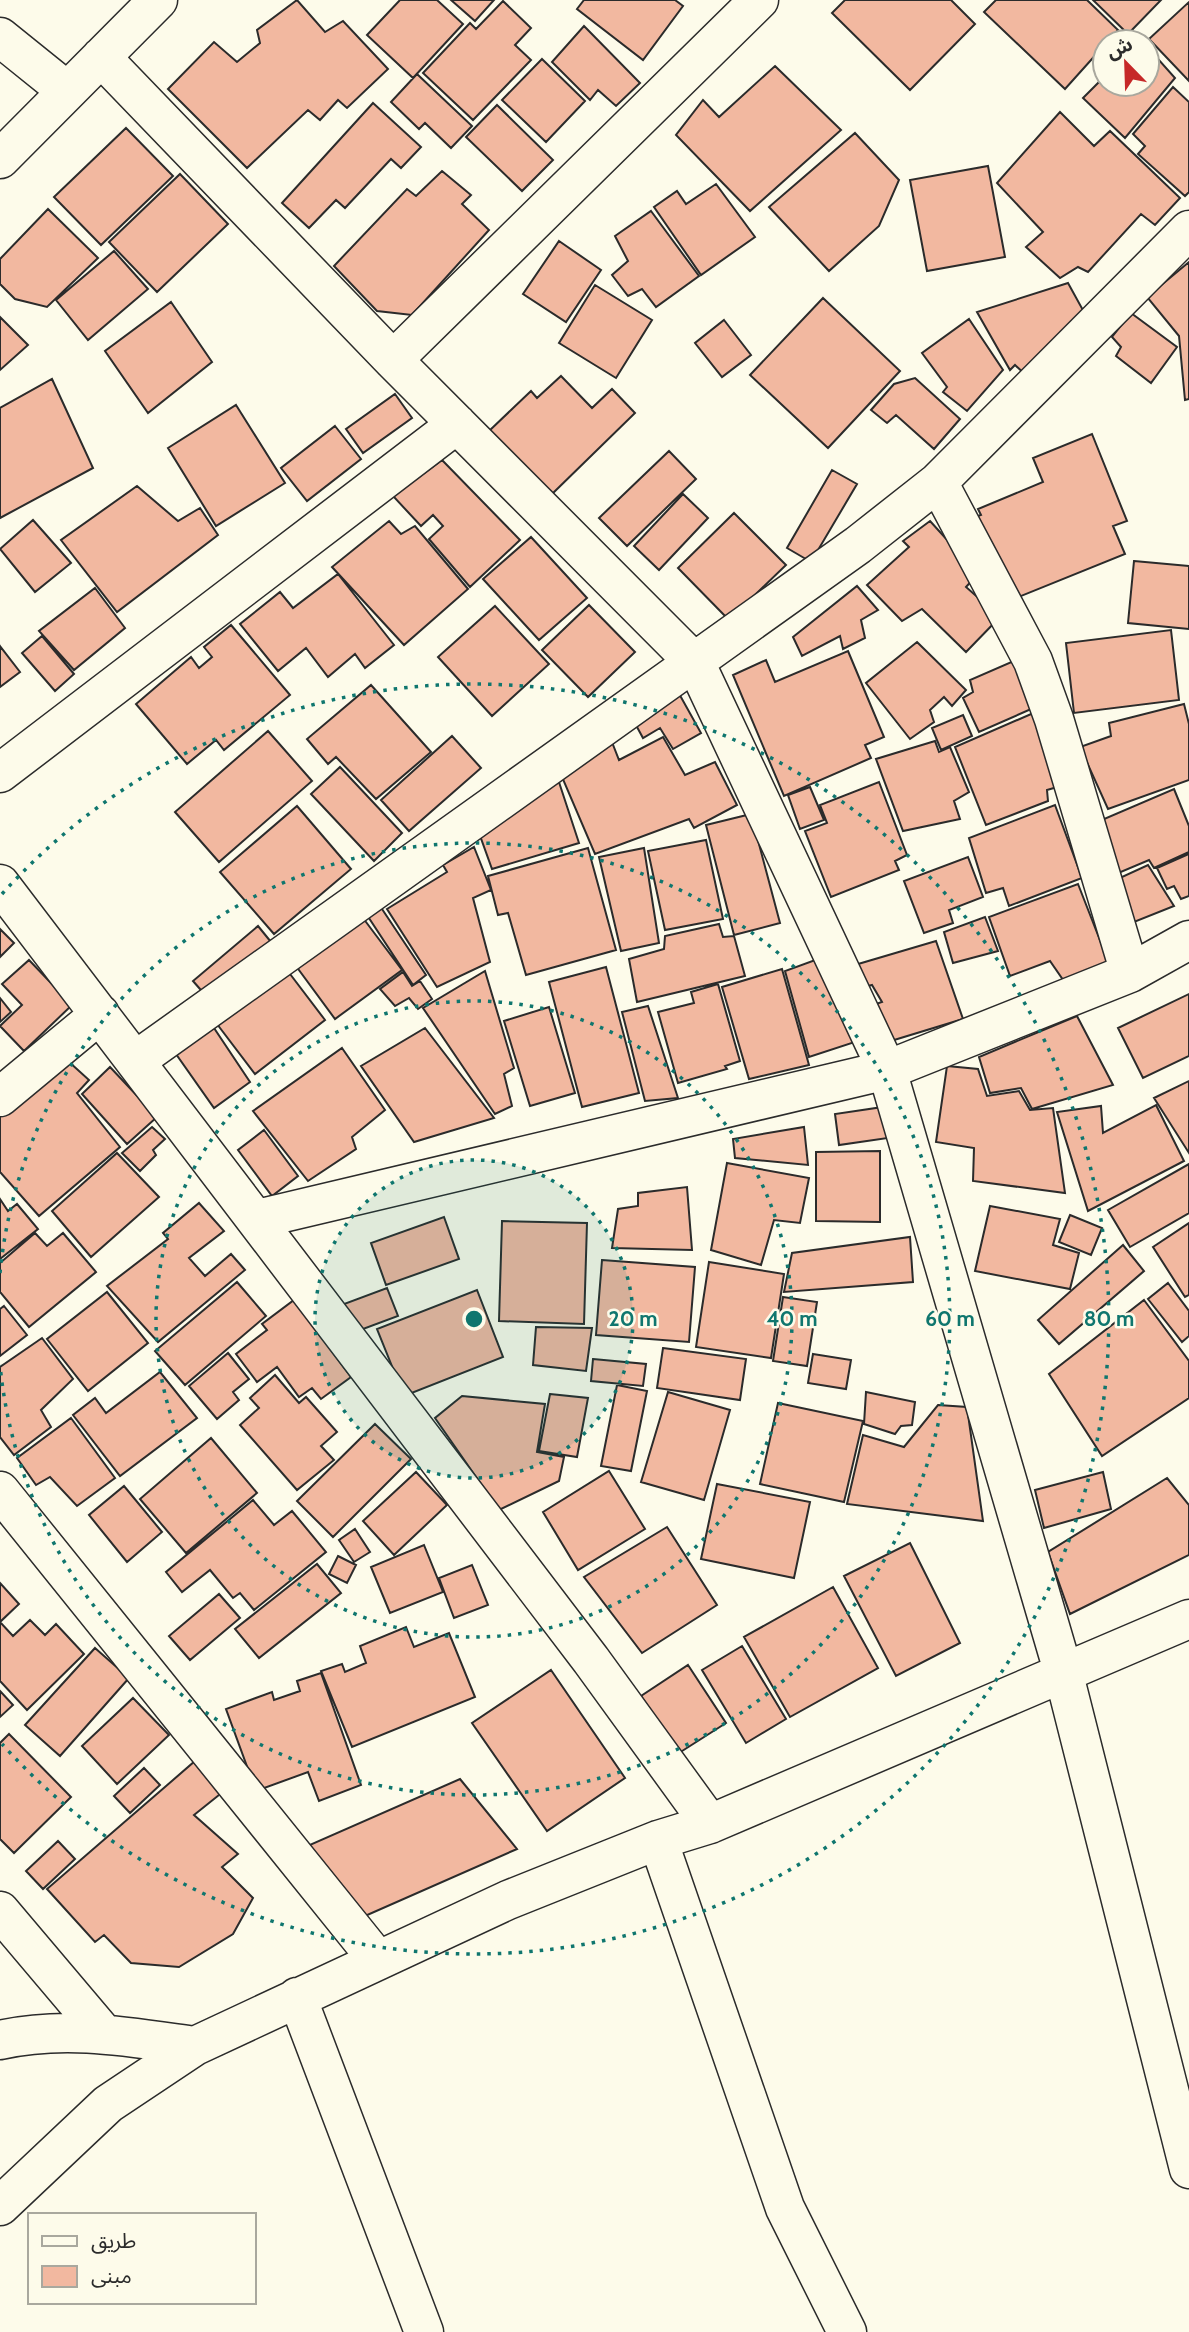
<svg xmlns="http://www.w3.org/2000/svg" width="1189" height="2332" font-family="Cabin,'Noto Sans Arabic',sans-serif">
<rect width="100%" height="100%" fill="#fdfbea"/>
<!-- building -->
<path fill="#f2b8a0" stroke="#2b2b2b" stroke-width="2" d="M297,0l28,32 18,-11 45,48 -41,39 -9,-8 -18,20 -12,-10 -61,58 -79,-79 46,-47 23,20 23,-19 -3,-13z
M400,0h37l26,24 -50,54 -46,-43z
M451,0h43l-19,21z
M584,0h91l8,6 -40,54 -66,-51z
M845,0h106l24,24 -65,66 -78,-77z
M996,0h91l31,30 -53,59 -81,-77z
M1093,0h68l-33,34z
M503,1l28,27 -16,17 16,15 -58,60 -50,-47 47,-50 6,6z
M1189,2v79l-40,-42z
M584,26l56,57 -24,23 -18,-16 -8,10 -38,-38z
M542,59l43,42 -39,41 -44,-42z
M1147,59l6,5 6,-4 16,18 -50,60 -42,-40 22,-22v8h42z
M775,66l66,64 -91,81 -74,-76 27,-35 16,17z
M417,74l55,52 -21,22 -26,-25 -6,6 -28,-27z
M1173,87l16,15v90l-4,4 -47,-42 7,-8 -12,-12z
M373,103l48,44 -20,21 -10,-9 -46,49 -9,-8 -27,28 -27,-25z
M497,105l56,55 -31,31 -56,-54z
M1060,112l34,34 16,-15 70,67 -25,27 -14,-11 -53,58 -10,-5 -18,11 -34,-31 17,-15 -46,-49z
M126,128l47,48 -72,69 -47,-48z
M855,133l44,47 -20,46 -50,45 -60,-64z
M988,166l17,91 -78,14 -17,-91z
M442,171l29,24 -9,9 27,26 -77,85 -35,-4 -43,-45 73,-77 9,7z
M180,174l48,50 -71,68 -48,-50z
M716,184l39,53 -54,38 -47,-68 23,-16 9,13z
M48,209l50,49 -51,49 -32,-8 -15,-15v-25z
M651,211l48,65 -43,31 -14,-18 -14,7 -16,-21 16,-14 -13,-25z
M559,241l42,29 -35,52 -43,-28z
M114,251l34,38 -60,51 -32,-40z
M1189,262v137l-4,1 -6,-64 -32,-39z
M1068,283l16,29 -56,65 -13,-12 -5,5 -33,-58z
M595,285l57,35 -36,58 -57,-35z
M823,298l77,73 -72,77 -78,-73z
M171,302l41,60 -64,51 -43,-62z
M1131,313l46,34 -26,36 -35,-27 5,-9 -9,-10z
M0,317l28,28 -28,25z
M969,319l34,51 -36,41 -24,-19 4,-5 -25,-34z
M724,320l27,35 -29,22 -27,-34z
M561,376l31,32 20,-19 23,24 -84,82 -62,-64 42,-40 6,7z
M915,378l45,41 -26,30 -38,-34 -9,8 -16,-13 23,-26z
M52,379l41,89 -93,50v-110z
M395,394l17,24 -49,35 -17,-24z
M236,405l49,78 -69,43 -48,-78z
M335,426l26,33 -54,42 -26,-33z
M1092,434l35,87 -14,5 12,28 -114,46 -42,-81 12,-4 -3,-6 65,-27 -10,-24z
M669,451l27,28 -69,67 -28,-28z
M442,460l78,80 -50,47 -41,-48 14,-13 -10,-11 -12,11 -28,-30z
M832,470l25,14 -46,78 -24,-14z
M137,486l41,35 22,-13 18,27 -101,77 -56,-72z
M683,494l25,24 -49,52 -25,-24z
M734,513l52,52 -57,55 -51,-52z
M33,520l38,43 -36,29 -35,-43z
M389,521l12,13 14,-8 53,63 -64,56 -72,-78z
M930,521l48,53 -12,13 34,30 -34,35 -44,-43 -20,12 -35,-36 42,-38 -6,-6z
M531,537l56,61 -48,42 -56,-61z
M1134,561l55,5v63l-61,-6z
M338,574l56,71 -29,23 -10,-14 -27,23 -22,-29 -28,23 -38,-47 40,-32 13,16z
M857,586l21,24 -17,10 4,18 -22,11 -3,-13 -38,20 -9,-19z
M95,588l30,40 -51,42 -35,-39z
M589,605l46,47 -47,45 -46,-47z
M495,606l54,58 -57,52 -54,-59z
M231,625l59,70 -66,55 -8,-10 -29,24 -51,-60 55,-47 8,11 13,-11 -8,-10z
M1171,630l8,70 -105,13 -8,-70z
M42,636l32,38 -19,17 -33,-38z
M917,642l49,48 -14,16 -8,-9 -14,13 4,12 -24,17 -44,-56z
M0,646l20,26 -20,15z
M848,651l36,86 -19,8 6,13 -87,38 -51,-121 33,-15 9,22z
M1016,660l22,46 -59,26 -16,-34 10,-6 -3,-12z
M371,685l60,67 -55,47 -40,-42 -8,7 -21,-25z
M677,690l24,43 -28,16 -13,-21 -17,10 -12,-22z
M1184,704l5,20v56l-81,29 -28,-62 31,-11 -2,-13z
M1045,708l19,77 -17,5 1,11 -62,24 -31,-78z
M963,715l9,21 -31,14 -9,-22z
M268,731l44,50 -93,81 -44,-50z
M452,736l29,32 -72,63 -28,-31z
M610,737l9,23 44,-23 22,38 30,-13 22,43 -43,23 -5,-9 -94,35 -36,-84z
M935,741l4,11 11,-5 19,45 -15,9 6,18 -57,12 -27,-72z
M340,767l62,66 -28,28 -63,-67z
M556,773l23,70 -87,26 -14,-39z
M879,782l28,73 -12,6 4,9 -68,27 -26,-66 22,-8 -7,-18z
M810,787l14,33 -24,9 -12,-34z
M1174,789l15,37v26l-35,16 -5,-8 -40,17 -19,-52z
M1055,805l27,73 -73,28 -6,-18 -17,5 -17,-55z
M297,806l54,63 -77,65 -54,-62z
M751,814l29,109 -46,12 -28,-110z
M706,840l17,79 -58,11 -17,-79z
M474,847l17,43 -18,8 17,64 -53,25 -50,-78 60,-37 -4,-7z
M588,848l28,102 -90,25 -18,-62 -10,2 -10,-39z
M644,848l15,95 -38,8 -22,-94z
M1189,854v42l-8,3 -7,-13 -7,3 -10,-21z
M968,857l15,40 -34,13 4,13 -29,10 -20,-52z
M1148,865l26,41 -50,20 -13,-44z
M1078,884l34,87 -44,16 -18,-26 -40,15 -21,-59z
M378,903l48,72 -13,10 -48,-73z
M985,917l13,34 -45,12 -9,-31z
M363,918l39,52 -67,49 -39,-53z
M719,924l4,13 11,-1 11,40 -108,26 -8,-43 35,-10 1,-13z
M258,926l13,16 -64,55 -14,-16z
M0,929l14,14 -14,14z
M936,941l27,78 -82,25 -14,-37 15,-5 -10,-17 -18,5 -6,-23z
M818,959l37,83 -46,15 -24,-86z
M29,960l43,45 -48,46 -24,-25 22,-21 -20,-21z
M606,967l33,126 -57,14 -33,-125z
M782,969l27,96 -60,14 -27,-92z
M287,970l38,50 -70,54 -38,-50z
M485,971l29,97 -10,6 8,32 -17,8 -72,-106z
M403,972l9,14 8,-5 12,18 -14,10 -9,-11 -14,8 -15,-17z
M718,984l22,77 -15,5 2,3 -49,14 -20,-71 36,-9 -3,-11z
M1189,994v62l-46,22 -25,-50z
M0,998l11,14 -11,10z
M648,1006l30,92 -33,3 -23,-89z
M549,1007l26,86 -45,13 -26,-85z
M1077,1016l36,69 -81,24 -11,-21 -31,5 -11,-36z
M214,1028l36,54 -36,26 -38,-54z
M425,1028l69,90 -80,24 -53,-76z
M342,1048l43,62 -33,27 4,12 -48,32 -55,-70z
M68,1061l21,19 -12,13 43,54 -81,69 -39,-44v-56z
M947,1066l31,3 9,27 32,-5 11,19 23,-2 12,85 -92,-12 1,-33 -38,-6z
M110,1067l47,50 -30,27 -45,-50z
M1189,1081v72l-35,-55z
M1156,1105l28,56 -96,50 -31,-99 44,-6 2,27z
M883,1107l5,31 -49,7 -4,-31z
M152,1127l13,12 -12,11 3,5 -16,16 -18,-18z
M804,1127l4,38 -73,-7 -2,-19z
M264,1130l34,46 -26,20 -34,-46z
M880,1151v71l-64,-1v-69z
M117,1153l42,44 -68,60 -39,-46z
M727,1163l82,15 -9,45 -26,-3 -13,45 -50,-15z
M1189,1164v49l-59,34 -22,-37z
M687,1187l5,63 -80,-2 6,-39 20,-3v-13z
M0,1199l8,12 9,-7 21,25 -38,30z
M199,1203l25,28 -35,27 16,18 26,-22 14,16 -87,72 -51,-56 61,-47 -5,-6z
M990,1206l70,13 -7,26 26,8 -9,36 -95,-18z
M1070,1215l32,13 -11,27 -32,-13z
M444,1217l15,42 -73,26 -15,-42z
M502,1221l85,2 -3,101 -85,-3z
M1189,1223v72l-4,2 -32,-50z
M35,1233l12,13 16,-13 33,39 -67,55 -29,-35v-29z
M910,1237l3,45 -129,10 8,-39z
M1123,1245l21,26 -85,73 -21,-24z
M602,1260l93,7 -6,75 -93,-7z
M709,1262l75,12 -13,84 -75,-11z
M237,1282l29,34 -81,69 -30,-34z
M1168,1283l21,28v25l-7,6 -34,-43z
M387,1288l11,28 -43,16 -11,-28z
M477,1290l26,67 -99,39 -27,-67z
M107,1292l41,51 -60,48 -41,-52z
M783,1297l34,5 -10,64 -34,-5z
M294,1300l57,77 -30,22 -9,-11 -13,9 -22,-30 -20,15 -21,-28 31,-24 -5,-6z
M1144,1300l45,61v37l-87,58 -53,-82z
M4,1306l23,29 -27,21v-47z
M536,1327l56,1 -6,43 -53,-6z
M42,1338l31,41 -32,31 10,17 -37,28 -14,-18v-70z
M663,1348l83,11 -6,41 -83,-12z
M228,1353l21,26 -16,13 6,8 -22,19 -28,-33z
M813,1354l38,6 -5,29 -38,-6z
M593,1359l53,5 -3,22 -52,-5z
M160,1372l37,46 -77,58 -47,-61 22,-17 11,15z
M275,1375l24,28 7,-6 31,35 -16,14 13,14 -37,30 -57,-65 19,-17 -9,-10z
M617,1385l30,6 -16,80 -30,-5z
M668,1392l62,18 -26,90 -63,-18z
M866,1392l49,10 -3,23 -11,1 -6,8 -31,-10z
M550,1394l38,4 -11,59 -38,-6z
M462,1396l83,8 -8,48 27,5 -5,24 -60,29 -64,-92z
M778,1403l85,18 -19,81 -84,-18z
M938,1405l29,2 16,114 -136,-17 16,-69 41,12z
M71,1418l44,60 -38,28 -27,-29 -14,8 -19,-27z
M375,1424l36,35 -78,78 -36,-36z
M211,1438l46,55 -71,60 -46,-54z
M609,1471l36,58 -67,41 -35,-58z
M416,1472l31,33 -53,50 -31,-34z
M1103,1472l8,37 -67,19 -9,-38z
M1167,1478l22,27v50l-119,59 -22,-62z
M717,1484l93,18 -16,76 -93,-19z
M124,1486l38,46 -35,30 -38,-47z
M253,1500l21,25 18,-14 34,41 -72,58 -14,-17 -7,5 -23,-28 -28,22 -16,-20z
M667,1527l50,78 -75,48 -58,-76z
M355,1529l15,23 -16,10 -15,-22z
M910,1543l50,100 -64,33 -52,-100z
M424,1545l19,47 -53,21 -19,-46z
M338,1556l18,9 -9,18 -18,-9z
M317,1564l24,29 -82,65 -24,-29z
M472,1565l16,40 -34,13 -15,-40z
M0,1583l19,21 -19,18z
M833,1587l45,81 -88,49 -46,-80z
M219,1594l21,24 -50,42 -21,-24z
M30,1620l15,15 11,-11 28,30 -57,56 -27,-29v-59l13,14z
M406,1627l8,20 35,-14 26,64 -123,50 -31,-76 21,-7 3,8 21,-9 -6,-17z
M742,1646l44,73 -40,24 -44,-73z
M95,1648l34,30 -69,78 -35,-31z
M688,1665l38,58 -47,30 -38,-57z
M551,1670l74,108 -78,53 -75,-108z
M321,1673l40,112 -42,16 -11,-29 -52,19 -30,-82 46,-17 2,8 26,-9 -3,-10z
M0,1691l13,14 -13,12z
M133,1698l36,37 -52,49 -35,-38z
M9,1734l62,63 -57,56 -14,-14v-96z
M195,1761l29,30 -30,24 44,39 -16,13 31,31 -20,36 -54,33 -48,-4 -27,-28 -9,7 -48,-53z
M144,1768l16,17 -30,28 -16,-17z
M460,1779l57,70 -152,67 -60,-69z
M58,1841l17,18 -32,30 -17,-18z"/>
<g fill="none" stroke-linecap="round" stroke-linejoin="round">
<defs>
<path id="street" d="M0,37l67,54
M101,57l292,303 303,304 191,406 176,601 126,498
M0,159l158,-159
M393,360l366,-360
M938,482l95,179 21,58 76,254
M0,773l457,-349
M0,884l591,776 119,164
M135,1061l723,-516 80,-63 251,-252
M0,1097l100,-83
M257,1219l630,-149 243,-97 59,-33
M0,1491l377,468
M658,1840l127,368 62,124
M0,1911l104,123
M297,1997l127,335
M0,2040c65,-15 130,-3 195,6
M0,2206l108,-102 87,-58 313,-146 150,-60 52,-16 479,-205"/>
</defs>
<!-- street casing -->
<use href="#street" stroke="#2b2b2b" stroke-width="41"/>
<!-- street -->
<use href="#street" stroke="#fdfbea" stroke-width="38"/>
</g>
<!-- distance rings -->
<circle cx="474" cy="1319" r="159" fill="#0f766e" fill-opacity=".12"/>
<g fill="none" stroke="#0f766e" stroke-width="3.5" stroke-dasharray="3.5 7">
<circle cx="474" cy="1319" r="159"/>
<circle cx="474" cy="1319" r="318"/>
<path d="M0 1273A476 476 0 1 1 0 1365"/>
<path d="M2 894A635 635 0 1 1 2 1744"/>
</g>
<circle cx="474" cy="1319" r="10" fill="#0f766e" stroke="#fdfbea" stroke-width="3.5"/>
<g font-size="21" text-anchor="middle" font-weight="bold" fill="#0f766e" stroke="#fdfbea" stroke-width="5" stroke-linejoin="round" paint-order="stroke">
<text x="633" y="1326">20 m</text>
<text x="792" y="1326">40 m</text>
<text x="950" y="1326">60 m</text>
<text x="1109" y="1326">80 m</text>
</g>
<!-- legend -->
<rect x="28" y="2213" width="228" height="91" fill="#fdfbea" stroke="#a9a89e" stroke-width="2"/>
<rect x="42" y="2236" width="35" height="10" fill="#fdfbea" stroke="#a9a89e" stroke-width="2"/>
<text x="91" y="2248" font-size="21" fill="#2b2b2b">طريق</text>
<rect x="42" y="2266" width="35" height="21" fill="#f2b8a0" stroke="#a9a89e" stroke-width="2"/>
<text x="91" y="2283" font-size="21" fill="#2b2b2b">مبنى</text>
<!-- north arrow -->
<g transform="translate(1126 63) rotate(337)"><circle r="33" fill="#fdfbea" stroke="#a9a89e" stroke-width="2"/>
<path d="M0-5L12 26L0 18L-12 26Z" fill="#c62828"/>
<text y="-10" font-size="19" font-weight="bold" text-anchor="middle" fill="#2b2b2b">ش</text>
</g>
</svg>
